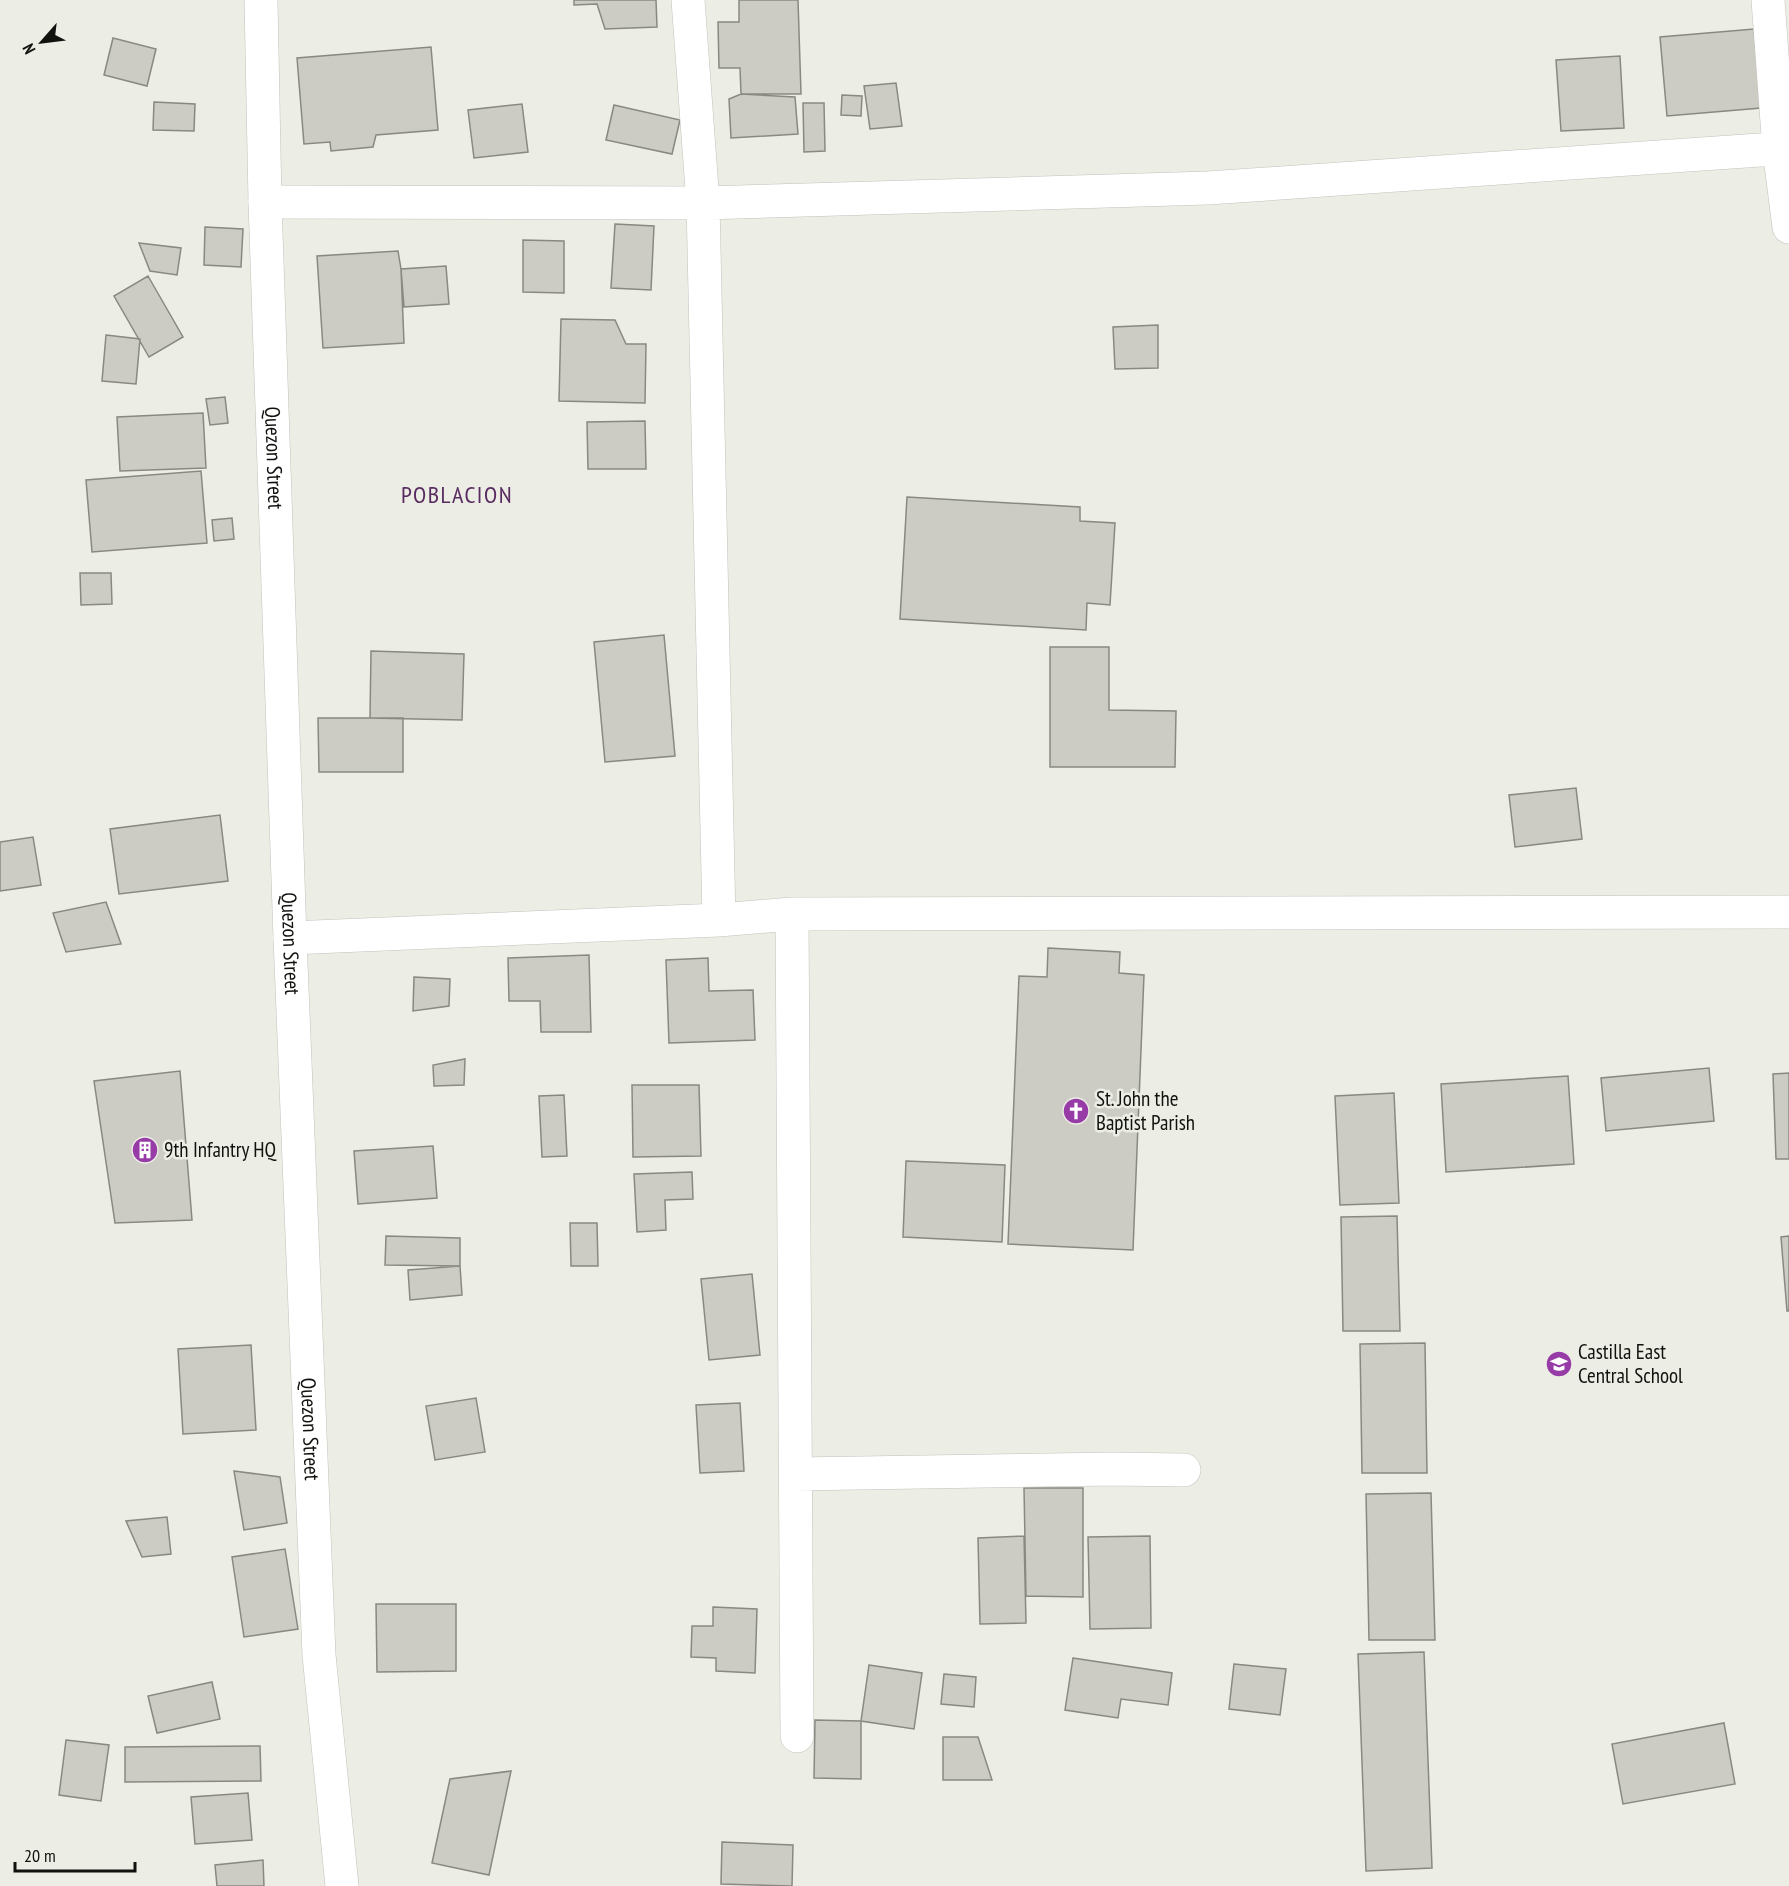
<svg xmlns="http://www.w3.org/2000/svg" width="1789" height="1886" font-family="'PT Sans Narrow',sans-serif">
<rect width="100%" height="100%" fill="#ecede5"/>
<!-- building -->
<path fill="#ccccc4" stroke="#888982" stroke-width="1.5" d="M574,0h82l1,27 -52,2 -8,-25 -23,1z
M739,0h59l3,94h-60l-1,-26h-21l-1,-46h21z
M1754,29l7,79 -94,8 -7,-79z
M113,38l43,11 -9,37 -43,-11z
M431,47l7,83 -62,5 -3,12 -42,4 -1,-9 -26,2 -7,-86z
M1620,56l4,72 -63,3 -5,-71z
M896,83l6,43 -32,3 -6,-43z
M741,94l54,3 3,37 -67,4 -2,-39z
M842,95l20,1 -1,20 -20,-1z
M154,102l41,2 -1,27 -41,-1z
M803,103h21l1,48 -21,1z
M522,104l6,48 -54,6 -6,-48z
M614,105l66,15 -8,34 -66,-14z
M615,224l39,2 -3,64 -40,-2z
M205,227l38,2 -2,38 -37,-2z
M523,240l41,1v52l-41,-1z
M139,243l42,5 -4,27 -27,-4z
M398,251l3,18 3,74 -81,5 -6,-92z
M446,266l3,38 -45,3 -3,-38z
M148,276l35,61 -34,20 -35,-61z
M561,319l54,1 11,24h20l-1,59 -86,-2z
M1158,325v43l-43,1 -2,-42z
M106,335l34,4 -4,45 -34,-3z
M225,397l3,26 -18,2 -4,-26z
M203,413l3,55 -86,3 -3,-54z
M645,421l1,48h-58l-1,-47z
M201,471l6,72 -115,9 -6,-72z
M907,497l173,10v14l35,2 -5,82 -23,-2 -1,27 -186,-11z
M232,518l2,21 -20,2 -2,-21z
M80,573h31l1,31 -31,1z
M664,635l11,121 -70,6 -11,-120z
M1050,647h59v63l67,1 -1,56h-125z
M371,651l93,3 -2,66 -92,-2z
M318,718h85v54h-84z
M1576,788l6,51 -67,8 -6,-52z
M220,815l8,66 -109,13 -9,-65z
M33,837l8,48 -41,6v-49z
M106,902l15,42 -55,8 -13,-39z
M1048,948l72,4 -1,21 25,2 -11,275 -125,-6 11,-268 28,1z
M589,955l2,77h-50l-1,-31h-31l-1,-43z
M708,958l1,33 44,-1 2,50 -86,3 -3,-83z
M414,977l36,2 -1,27 -36,5z
M465,1059l-1,26 -30,1 -1,-21z
M1709,1068l5,53 -108,10 -5,-53z
M180,1071l12,149 -77,3 -21,-142z
M1789,1073v86h-13l-3,-85z
M1568,1076l6,88 -128,8 -5,-88z
M632,1085h67l2,71 -68,1z
M1394,1093l5,110 -59,2 -5,-109z
M564,1095l3,61 -25,1 -3,-61z
M433,1146l4,52 -79,6 -4,-53z
M906,1161l99,4 -3,77 -99,-5z
M692,1172l1,27 -28,1 1,30 -29,2 -3,-58z
M1397,1216l3,115h-57l-2,-114z
M570,1223h27l1,43h-27z
M386,1236l74,2v28l-75,-1z
M1789,1236v75h-2l-6,-74z
M460,1266l2,29 -52,5 -2,-30z
M752,1274l8,81 -51,5 -8,-81z
M1425,1343l2,130h-65l-2,-129z
M251,1345l5,85 -73,4 -5,-85z
M476,1398l9,54 -50,8 -9,-54z
M740,1403l4,68 -44,2 -4,-68z
M234,1471l46,6 7,46 -43,7z
M1024,1488h59v109l-57,-1z
M1431,1493l4,147h-66l-3,-146z
M167,1517l4,37 -29,3 -16,-36z
M1024,1536l2,87 -46,1 -2,-86z
M1150,1536l1,92 -61,1 -2,-92z
M285,1549l13,80 -54,8 -12,-80z
M376,1604h80v67l-79,1z
M713,1607l44,2 -2,64 -39,-2v-13l-25,-1 1,-31h21z
M1424,1652l8,216 -66,3 -8,-217z
M1073,1658l99,15 -4,32 -47,-6 -3,19 -53,-8z
M1234,1664l52,5 -6,46 -51,-6z
M869,1665l53,8 -8,56 -53,-8z
M944,1674l32,3 -2,30 -33,-3z
M212,1682l8,37 -63,14 -9,-37z
M815,1720l46,1v58l-47,-1z
M1724,1723l11,61 -112,20 -11,-60z
M943,1737h35l14,43h-49z
M66,1740l43,5 -8,56 -42,-6z
M260,1746l1,35 -136,1v-35z
M511,1771l-22,104 -57,-12 18,-84z
M248,1793l4,47 -57,4 -4,-47z
M722,1842l71,3 -1,41 -71,-2z
M263,1860l1,26h-47l-2,-21z"/>
<g fill="none" stroke-linecap="round" stroke-linejoin="round">
<defs>
<path id="minor" d="M688,0l15,203 16,717
M1768,0l11,149 10,78
M265,202l438,1 505,-15 581,-40
M792,914l5,822
M290,938l429,-18 73,-6 997,-2
M796,1474l316,-5 72,1"/>
<g id="tertiary">
<path id="s1" d="M261,0l4,202 25,736 29,717 23,231"/>
</g>
</defs>
<!-- minor casing -->
<use href="#minor" stroke="#c2c3bb" stroke-width="34"/>
<!-- tertiary casing -->
<use href="#tertiary" stroke="#c2c3bb" stroke-width="34"/>
<!-- minor -->
<use href="#minor" stroke="#fff" stroke-width="33"/>
<!-- tertiary -->
<use href="#tertiary" stroke="#fff" stroke-width="33"/>
</g>
<!-- icons -->
<defs>
<symbol id="church-disc" viewBox="-11 -11 22 22"><circle r="9.5" fill="#973ca6" stroke="#ecede5"/><path d="M-1.2-6h2.4v3.5h3.3v2.4h-3.3V6h-2.4V-.1h-3.3v-2.4h3.3Z" fill="#fff"/></symbol>
<symbol id="building-disc" viewBox="-11 -11 22 22"><circle r="9.5" fill="#973ca6" stroke="#ecede5"/><path d="M-4-6H4V6H1V3H-1V6H-4ZM-2.5-4.3h1.7v1.8h-1.7ZM.8-4.3h1.7v1.8H.8ZM-2.5-1h1.7V.8h-1.7ZM.8-1h1.7V.8H.8Z" fill="#fff"/></symbol>
<symbol id="school-disc" viewBox="-11 -11 22 22"><circle r="9.5" fill="#973ca6" stroke="#ecede5"/><path d="M0-5L7-2L0 1L-7-2ZM-4 1L0 2.5L4 1V4Q0 6-4 4Z" fill="#fff"/></symbol>
</defs>
<g fill-rule="evenodd">
<use href="#church-disc" x="1061" y="1096" width="30" height="30"/>
<use href="#building-disc" x="130" y="1135" width="30" height="30"/>
<use href="#school-disc" x="1544" y="1349" width="30" height="30"/>
</g>
<g text-anchor="middle" stroke-width="5" stroke-linejoin="round" paint-order="stroke">
<!-- street labels -->
<g font-size="21" fill="#11110e" stroke="#ecede5">
<text dy="7" stroke="none"><textPath href="#s1" startOffset="458">Quezon Street</textPath></text>
<text dy="7" stroke="none"><textPath href="#s1" startOffset="944">Quezon Street</textPath></text>
<text dy="7" stroke="none"><textPath href="#s1" startOffset="1430">Quezon Street</textPath></text>
</g>
<!-- poi labels -->
<g font-size="21" fill="#11110e" stroke="#ecede5" text-anchor="start">
<text x="1096" y="1106">St. John the<tspan x="1096" dy="24">Baptist Parish</tspan></text>
<text x="164" y="1157">9th Infantry HQ</text>
<text x="1578" y="1359">Castilla East<tspan x="1578" dy="24">Central School</tspan></text>
</g>
<!-- quarter labels -->
<g font-size="24" letter-spacing="1.5" fill="#582c60" stroke="#ecede5">
<text x="457" y="503">POBLACION</text>
</g>
</g>
<!-- north arrow -->
<g transform="translate(42 42) rotate(242)" stroke="#ecede5" stroke-width="4.5" paint-order="stroke">
<path d="M0-4.5L10 22L0 15L-10 22Z" fill="#11110e"/>
<text y="-9" font-size="16" font-weight="bold" text-anchor="middle" fill="#11110e">N</text>
</g>
<!-- scale -->
<path d="M15 1862v9h120v-9" fill="none" stroke="#11110e" stroke-width="3"/>
<text x="24" y="1862" font-size="18" fill="#11110e" stroke="#ecede5" stroke-width="4.5" paint-order="stroke">20 m</text>
</svg>
